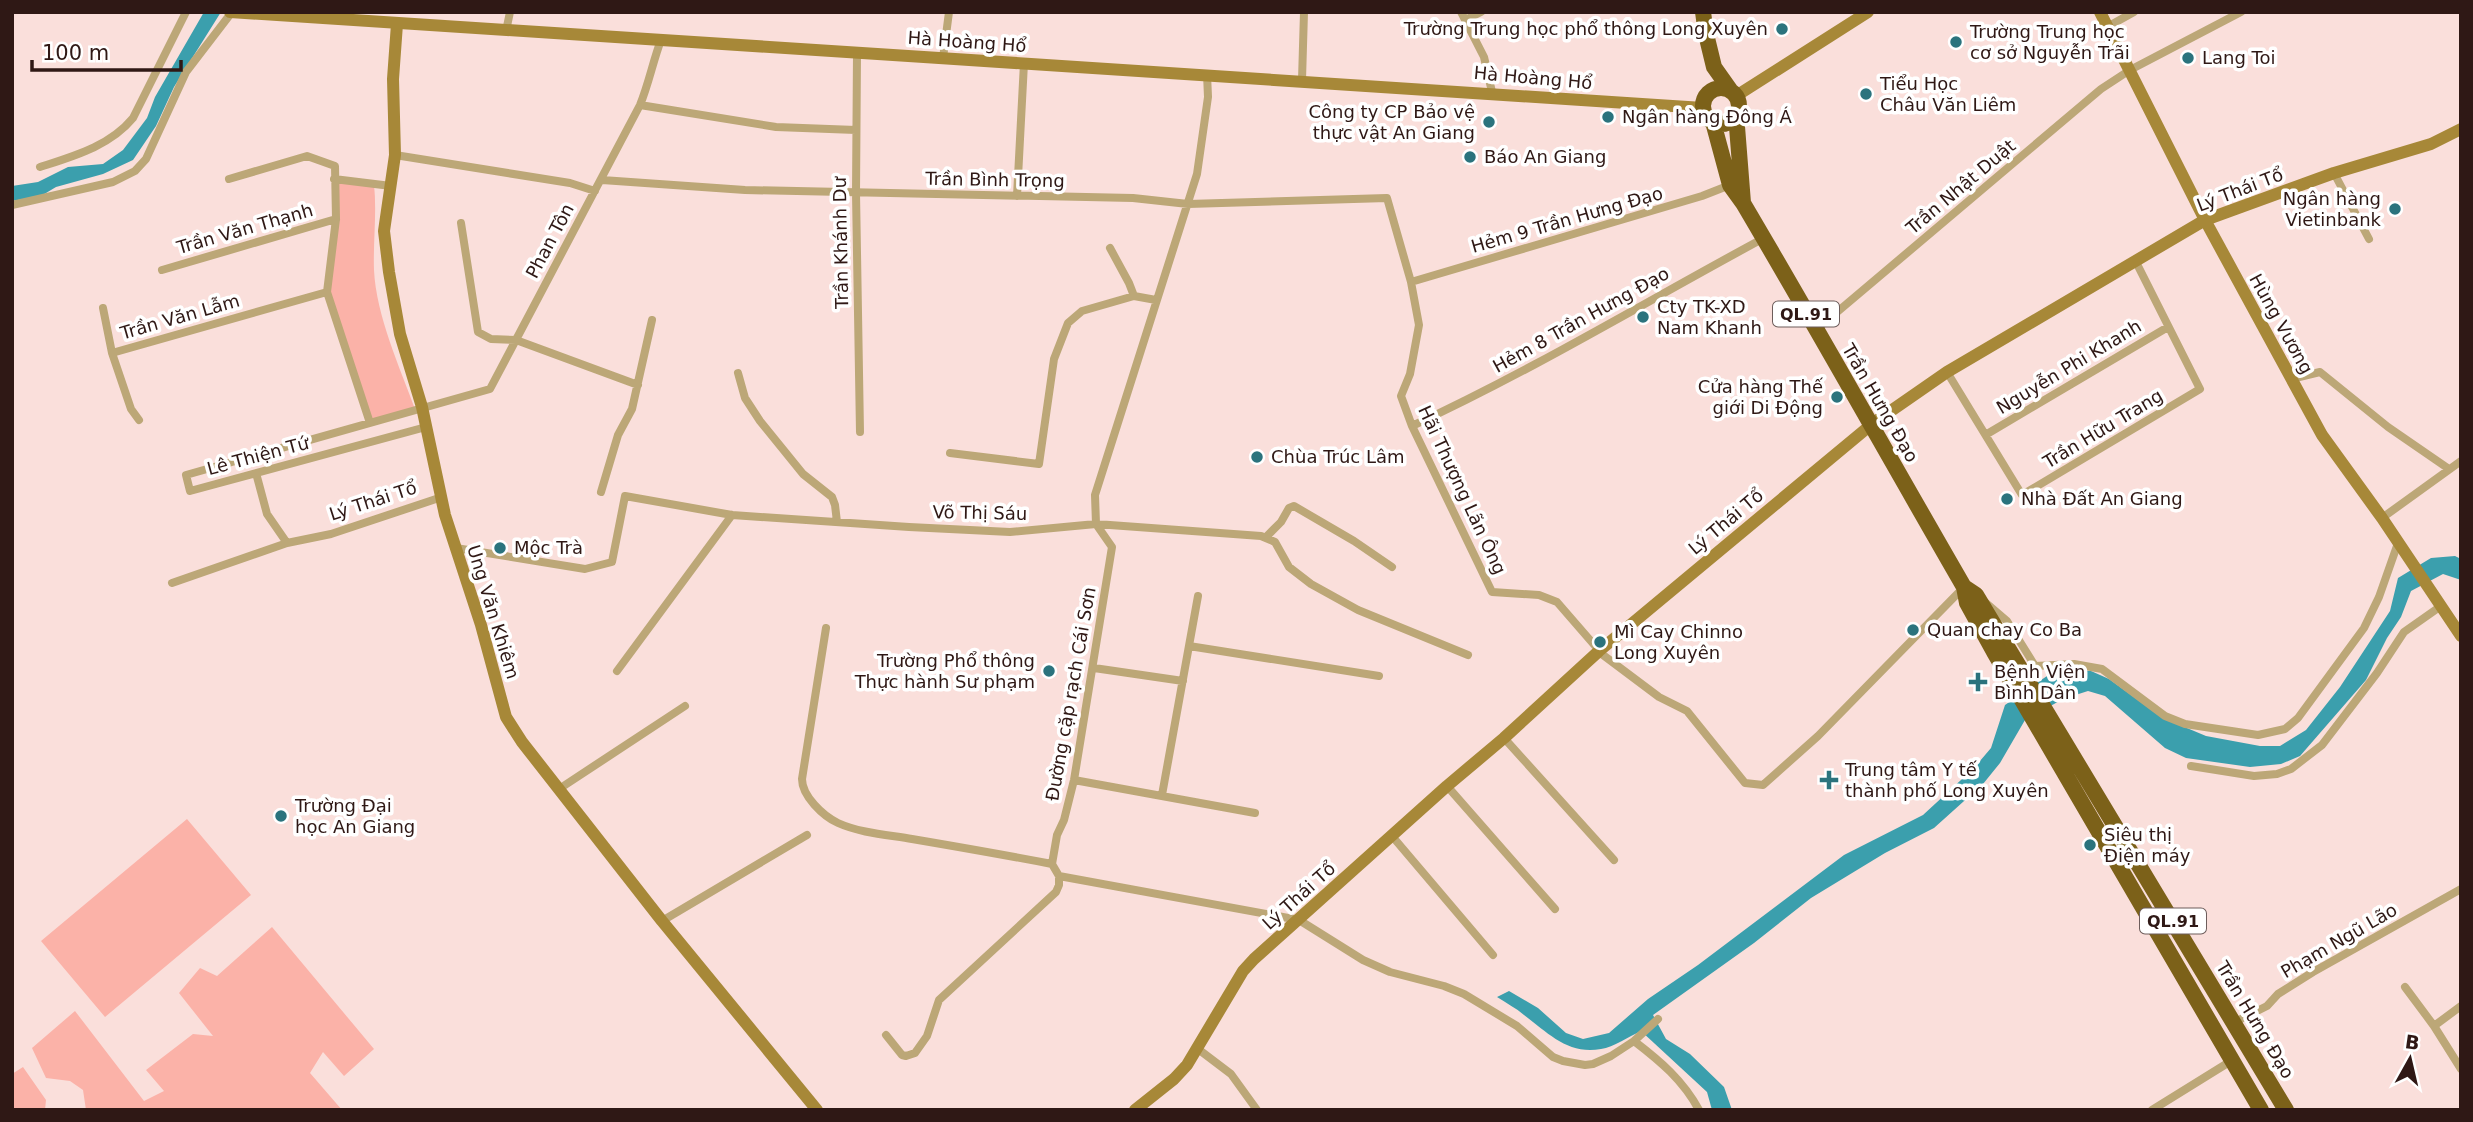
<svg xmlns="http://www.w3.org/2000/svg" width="2473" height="1122" font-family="'DejaVu Sans',sans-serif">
<rect width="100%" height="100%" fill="#fadfdb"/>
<!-- green -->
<path fill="#fbb2a8" d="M334,179l40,5c3,29 -1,58 0,86 2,45 26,98 41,139l-45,14 -43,-131 9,-73z
M187,819l64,76 -146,122 -64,-76z
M272,927l102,122 -30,27 -21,-24 -13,21 32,37h-256l-3,-20 -13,-9 -24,-3 -14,-30 43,-37 69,90 20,-10 -18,-21 47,-36 20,2 -34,-43 21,-25 17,8z
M23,1067l23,33 -1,10h-33v-36z"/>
<!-- water -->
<path fill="#3b9fad" d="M204,12h17l-47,75 -18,39 -23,34 -30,14 -47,13 -15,9 -29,5v-15l26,-4 30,-15 35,-3 20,-14 24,-32 8,-21z
M2455,556l6,3v21l-18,-6 -32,17 -10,26 -14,21 -21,42 -66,76 -19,8 -31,3 -64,-9 -21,-10 -60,-52 -17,-5 -25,8 -38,21 -25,43 -17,21 -49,44 -49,25 -74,45 -57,45 -101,72 13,24 24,15 34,33 8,23h-20l-5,-18 -66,-61c-13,6 -27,16 -40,18 -33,6 -53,-16 -77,-34 -8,-7 -18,-12 -27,-18l12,-6 29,17 28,25 17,6 26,-6 39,-34 50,-34 146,-110 79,-40 51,-47 17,-20 14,-43 42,-29 23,-7 21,2 18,8 54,39 43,18 54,10h20l26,-16 34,-43 50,-76 8,-33 33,-20z"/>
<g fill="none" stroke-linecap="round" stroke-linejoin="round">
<!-- street -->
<path stroke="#bca777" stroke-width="8" d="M1461,12l23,45 8,35
M1465,20l16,-8
M2107,27l27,-15
M506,31l4,-19
M857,54l-1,139 4,239
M943,58l6,-46
M1302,80l2,-68
M640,105l136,22 80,3
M395,155l175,28 25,8
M40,167c34,-11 70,-21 93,-49l53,-106
M2334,173l35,66
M229,179l78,-23 28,10 1,53 -9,73 43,131
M334,179l57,7
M602,180l143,10 388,8 55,6 199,-6 24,84 8,43 -9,49 -9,22 11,30 80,166 47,3 18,7 46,53 56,42 28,14 58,72 18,2 55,-49 146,-149
M1017,196l7,-133
M12,205l101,-23 22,-11 11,-12 40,-87 46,-60
M461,223l17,109 13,7 25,1 122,45
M1110,248l19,35 5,13
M162,270l174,-51
M1411,282l291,-86 28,-11
M103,308l9,45
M1817,329l284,-240 29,-19 111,-58
M1947,372l75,123 178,-106 -64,-127
M738,373l7,25 15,23 43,53 29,23 3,8 2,17
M2291,379l29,-7 68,55 61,42
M139,420l-8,-11 -19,-56 215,-61
M1412,426c121,-56 235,-125 352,-188
M426,427l-236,64 -4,-16 304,-86 150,-284c9,-22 13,-44 21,-65
M1987,434l181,-107
M950,453l89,11 15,-105 14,-36 14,-12 52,-15 22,4
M256,473l11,41 20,29
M601,492l17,-57 14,-26 20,-89
M2382,518l79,-57
M1096,524l16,23 -38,233 -10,40 -7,15 -5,29 7,12 240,44 64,40 27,12 54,14 20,8 53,32 36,31 10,4 22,4 8,-1 18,-8 23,-15
M1096,524l-1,-29 102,-321 11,-77 -1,-23
M1266,537l15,-15 8,-14 5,-2 60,35 38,26
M456,548l129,21 27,-7 13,-66 107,19 177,12 101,5 86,-8 165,12 14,6 14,25 22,17 47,26 110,45
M172,583l115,-40 44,-9 111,-37
M1986,603l21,18 28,45 39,-2 28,5 63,47 20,8 73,11 27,-6 13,-11 66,-90 15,-31 19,-54
M826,628l-24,151c0,17 21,37 36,44 22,10 51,12 74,16 47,8 93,16 140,25
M1189,646l190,30
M1094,668l89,13
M617,671l115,-156
M1504,738l110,122
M2191,766l63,10 23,-2 14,-5 31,-24 55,-72 27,-41 37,-26
M1074,780l181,33
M1447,786l108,123
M559,789l126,-83
M1162,795l36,-199
M1392,836l101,119
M662,921l145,-86
M2405,987l29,39 27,43
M1658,1019l-24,22c26,20 49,39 65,69
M2235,1022l32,-16 11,-12 35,-22 148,-83
M2434,1026l27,-20
M886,1035l16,20 4,1 9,-3 12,-17 12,-36 117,-108 3,-7v-9
M1198,1049l33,25 26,36
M2152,1110l79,-49"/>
<!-- secondary -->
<path stroke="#a78838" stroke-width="12" d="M230,12c491,35 982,60 1473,96
M2100,12l105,208 117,215 60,83 79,118
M397,24l-4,55 2,76 -11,76 5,41 11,62 22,73 23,108 36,110 25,92 16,25 140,179 155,189
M1736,96l132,-84
M1135,1110l39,-31 13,-14 56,-94 11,-12 193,-173 57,-48 95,-87 273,-227 75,-52 258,-152 129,-47 97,-29 30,-15"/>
<!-- highway -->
<path stroke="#7c6119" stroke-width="16" d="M1703,12l3,22 8,33 17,24
M1703 106a18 18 0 1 1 36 0a18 18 0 1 1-36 0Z
M1736,114l7,89
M1713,122l17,63 13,18c75,127 147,256 221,384l3,16 27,49 267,458
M1964,587l12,8 310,515"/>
</g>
<!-- markers -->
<g fill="#2b737d" stroke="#fff" stroke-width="2.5">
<circle cx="1782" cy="29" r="7"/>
<circle cx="1956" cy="42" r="7"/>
<circle cx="2188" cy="58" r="7"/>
<circle cx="1866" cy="94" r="7"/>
<circle cx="1608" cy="117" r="7"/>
<circle cx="1489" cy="122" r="7"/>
<circle cx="1470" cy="157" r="7"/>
<circle cx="2395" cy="209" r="7"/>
<circle cx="1643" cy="317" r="7"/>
<circle cx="1837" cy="397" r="7"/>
<circle cx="1257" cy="457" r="7"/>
<circle cx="2007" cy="499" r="7"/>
<circle cx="500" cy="548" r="7"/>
<circle cx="1913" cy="630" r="7"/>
<circle cx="1600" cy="642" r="7"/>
<circle cx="1049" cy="671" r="7"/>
<path d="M1974.5 671.5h7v7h7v7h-7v7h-7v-7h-7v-7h7z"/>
<path d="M1825.5 769.5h7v7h7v7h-7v7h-7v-7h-7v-7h7z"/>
<circle cx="281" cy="816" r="7"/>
<circle cx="2090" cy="845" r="7"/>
</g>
<g text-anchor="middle" stroke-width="7" stroke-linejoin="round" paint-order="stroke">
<!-- shield labels -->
<g fill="#fff" stroke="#6d5d5b" stroke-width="2">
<rect x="1773" y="301.5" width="66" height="25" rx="5"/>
<rect x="2140" y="908.5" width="66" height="25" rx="5"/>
</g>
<g font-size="16" font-weight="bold" fill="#2f1815">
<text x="1806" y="320">QL.91</text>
<text x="2173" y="927">QL.91</text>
</g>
<!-- poi labels -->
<g font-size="18" fill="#2f1815" stroke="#fff" text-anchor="start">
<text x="1768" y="35" text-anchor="end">Trường Trung học phổ thông Long Xuyên</text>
<text x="1970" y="38">Trường Trung học<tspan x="1970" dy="21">cơ sở Nguyễn Trãi</tspan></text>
<text x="2202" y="64">Lang Toi</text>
<text x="1880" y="90">Tiểu Học<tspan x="1880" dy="21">Châu Văn Liêm</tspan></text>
<text x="1475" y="118" text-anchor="end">Công ty CP Bảo vệ<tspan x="1475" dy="21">thực vật An Giang</tspan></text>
<text x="1622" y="123">Ngân hàng Đông Á</text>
<text x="1484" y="163">Báo An Giang</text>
<text x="2381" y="205" text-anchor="end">Ngân hàng<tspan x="2381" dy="21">Vietinbank</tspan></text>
<text x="1657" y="313">Cty TK-XD<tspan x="1657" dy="21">Nam Khanh</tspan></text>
<text x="1823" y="393" text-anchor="end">Cửa hàng Thế<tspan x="1823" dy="21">giới Di Động</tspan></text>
<text x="1271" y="463">Chùa Trúc Lâm</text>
<text x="2021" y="505">Nhà Đất An Giang</text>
<text x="514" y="554">Mộc Trà</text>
<text x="1927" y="636">Quan chay Co Ba</text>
<text x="1614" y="638">Mì Cay Chinno<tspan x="1614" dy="21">Long Xuyên</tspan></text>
<text x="1035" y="667" text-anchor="end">Trường Phổ thông<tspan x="1035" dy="21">Thực hành Sư phạm</tspan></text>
<text x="1994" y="678">Bệnh Viện<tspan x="1994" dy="21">Bình Dân</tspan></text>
<text x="1845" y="776">Trung tâm Y tế<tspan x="1845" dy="21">thành phố Long Xuyên</tspan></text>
<text x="295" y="812">Trường Đại<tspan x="295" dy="21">học An Giang</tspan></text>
<text x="2104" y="841">Siêu thị<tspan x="2104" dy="21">Điện máy</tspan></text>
</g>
<!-- street labels -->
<g font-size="18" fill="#2f1815" stroke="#fff">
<text transform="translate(967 42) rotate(4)" y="6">Hà Hoàng Hổ</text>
<text transform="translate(1533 78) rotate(5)" y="6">Hà Hoàng Hổ</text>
<text transform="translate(995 180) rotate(1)" y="6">Trần Bình Trọng</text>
<text transform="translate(1961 187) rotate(-40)" y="6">Trần Nhật Duật</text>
<text transform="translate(2240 190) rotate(-21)" y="6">Lý Thái Tổ</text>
<text transform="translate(1567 220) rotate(-16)" y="6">Hẻm 9 Trần Hưng Đạo</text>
<text transform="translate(245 229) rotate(-16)" y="6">Trần Văn Thạnh</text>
<text transform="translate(550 241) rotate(-62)" y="6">Phan Tôn</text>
<text transform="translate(841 243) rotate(-91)" y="6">Trần Khánh Dư</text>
<text transform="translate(180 317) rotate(-16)" y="6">Trần Văn Lẫm</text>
<text transform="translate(1581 320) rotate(-29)" y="6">Hẻm 8 Trần Hưng Đạo</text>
<text transform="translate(2281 324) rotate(61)" y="6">Hùng Vương</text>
<text transform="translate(2069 367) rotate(-31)" y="6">Nguyễn Phi Khanh</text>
<text transform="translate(1880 403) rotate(60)" y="6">Trần Hưng Đạo</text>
<text transform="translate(2103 429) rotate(-31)" y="6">Trần Hữu Trang</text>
<text transform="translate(258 456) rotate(-15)" y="6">Lê Thiện Tứ</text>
<text transform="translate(1462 490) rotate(65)" y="6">Hãi Thượng Lãn Ông</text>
<text transform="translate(373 501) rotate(-18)" y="6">Lý Thái Tổ</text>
<text transform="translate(980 513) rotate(1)" y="6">Võ Thị Sáu</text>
<text transform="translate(1726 522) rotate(-40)" y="6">Lý Thái Tổ</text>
<text transform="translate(493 612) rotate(73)" y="6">Ung Văn Khiêm</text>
<text transform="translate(1071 694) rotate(-80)" y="6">Đường cặp rạch Cái Sơn</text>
<text transform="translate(1299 896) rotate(-42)" y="6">Lý Thái Tổ</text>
<text transform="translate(2339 941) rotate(-30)" y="6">Phạm Ngũ Lão</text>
<text transform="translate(2255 1020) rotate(59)" y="6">Trần Hưng Đạo</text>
</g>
</g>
<!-- border -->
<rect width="2473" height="1122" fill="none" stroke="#2f1815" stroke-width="28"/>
<!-- north arrow -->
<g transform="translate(2410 1059) rotate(8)" stroke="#ffffff" stroke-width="5" paint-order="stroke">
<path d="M0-5L12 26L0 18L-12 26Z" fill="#2f1815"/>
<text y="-10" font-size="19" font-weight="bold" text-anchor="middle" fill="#2f1815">B</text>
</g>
<!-- scale -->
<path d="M32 60v10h149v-10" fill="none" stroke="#2f1815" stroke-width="3.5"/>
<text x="42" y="60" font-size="21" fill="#2f1815" stroke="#ffffff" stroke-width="5" paint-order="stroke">100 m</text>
</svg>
